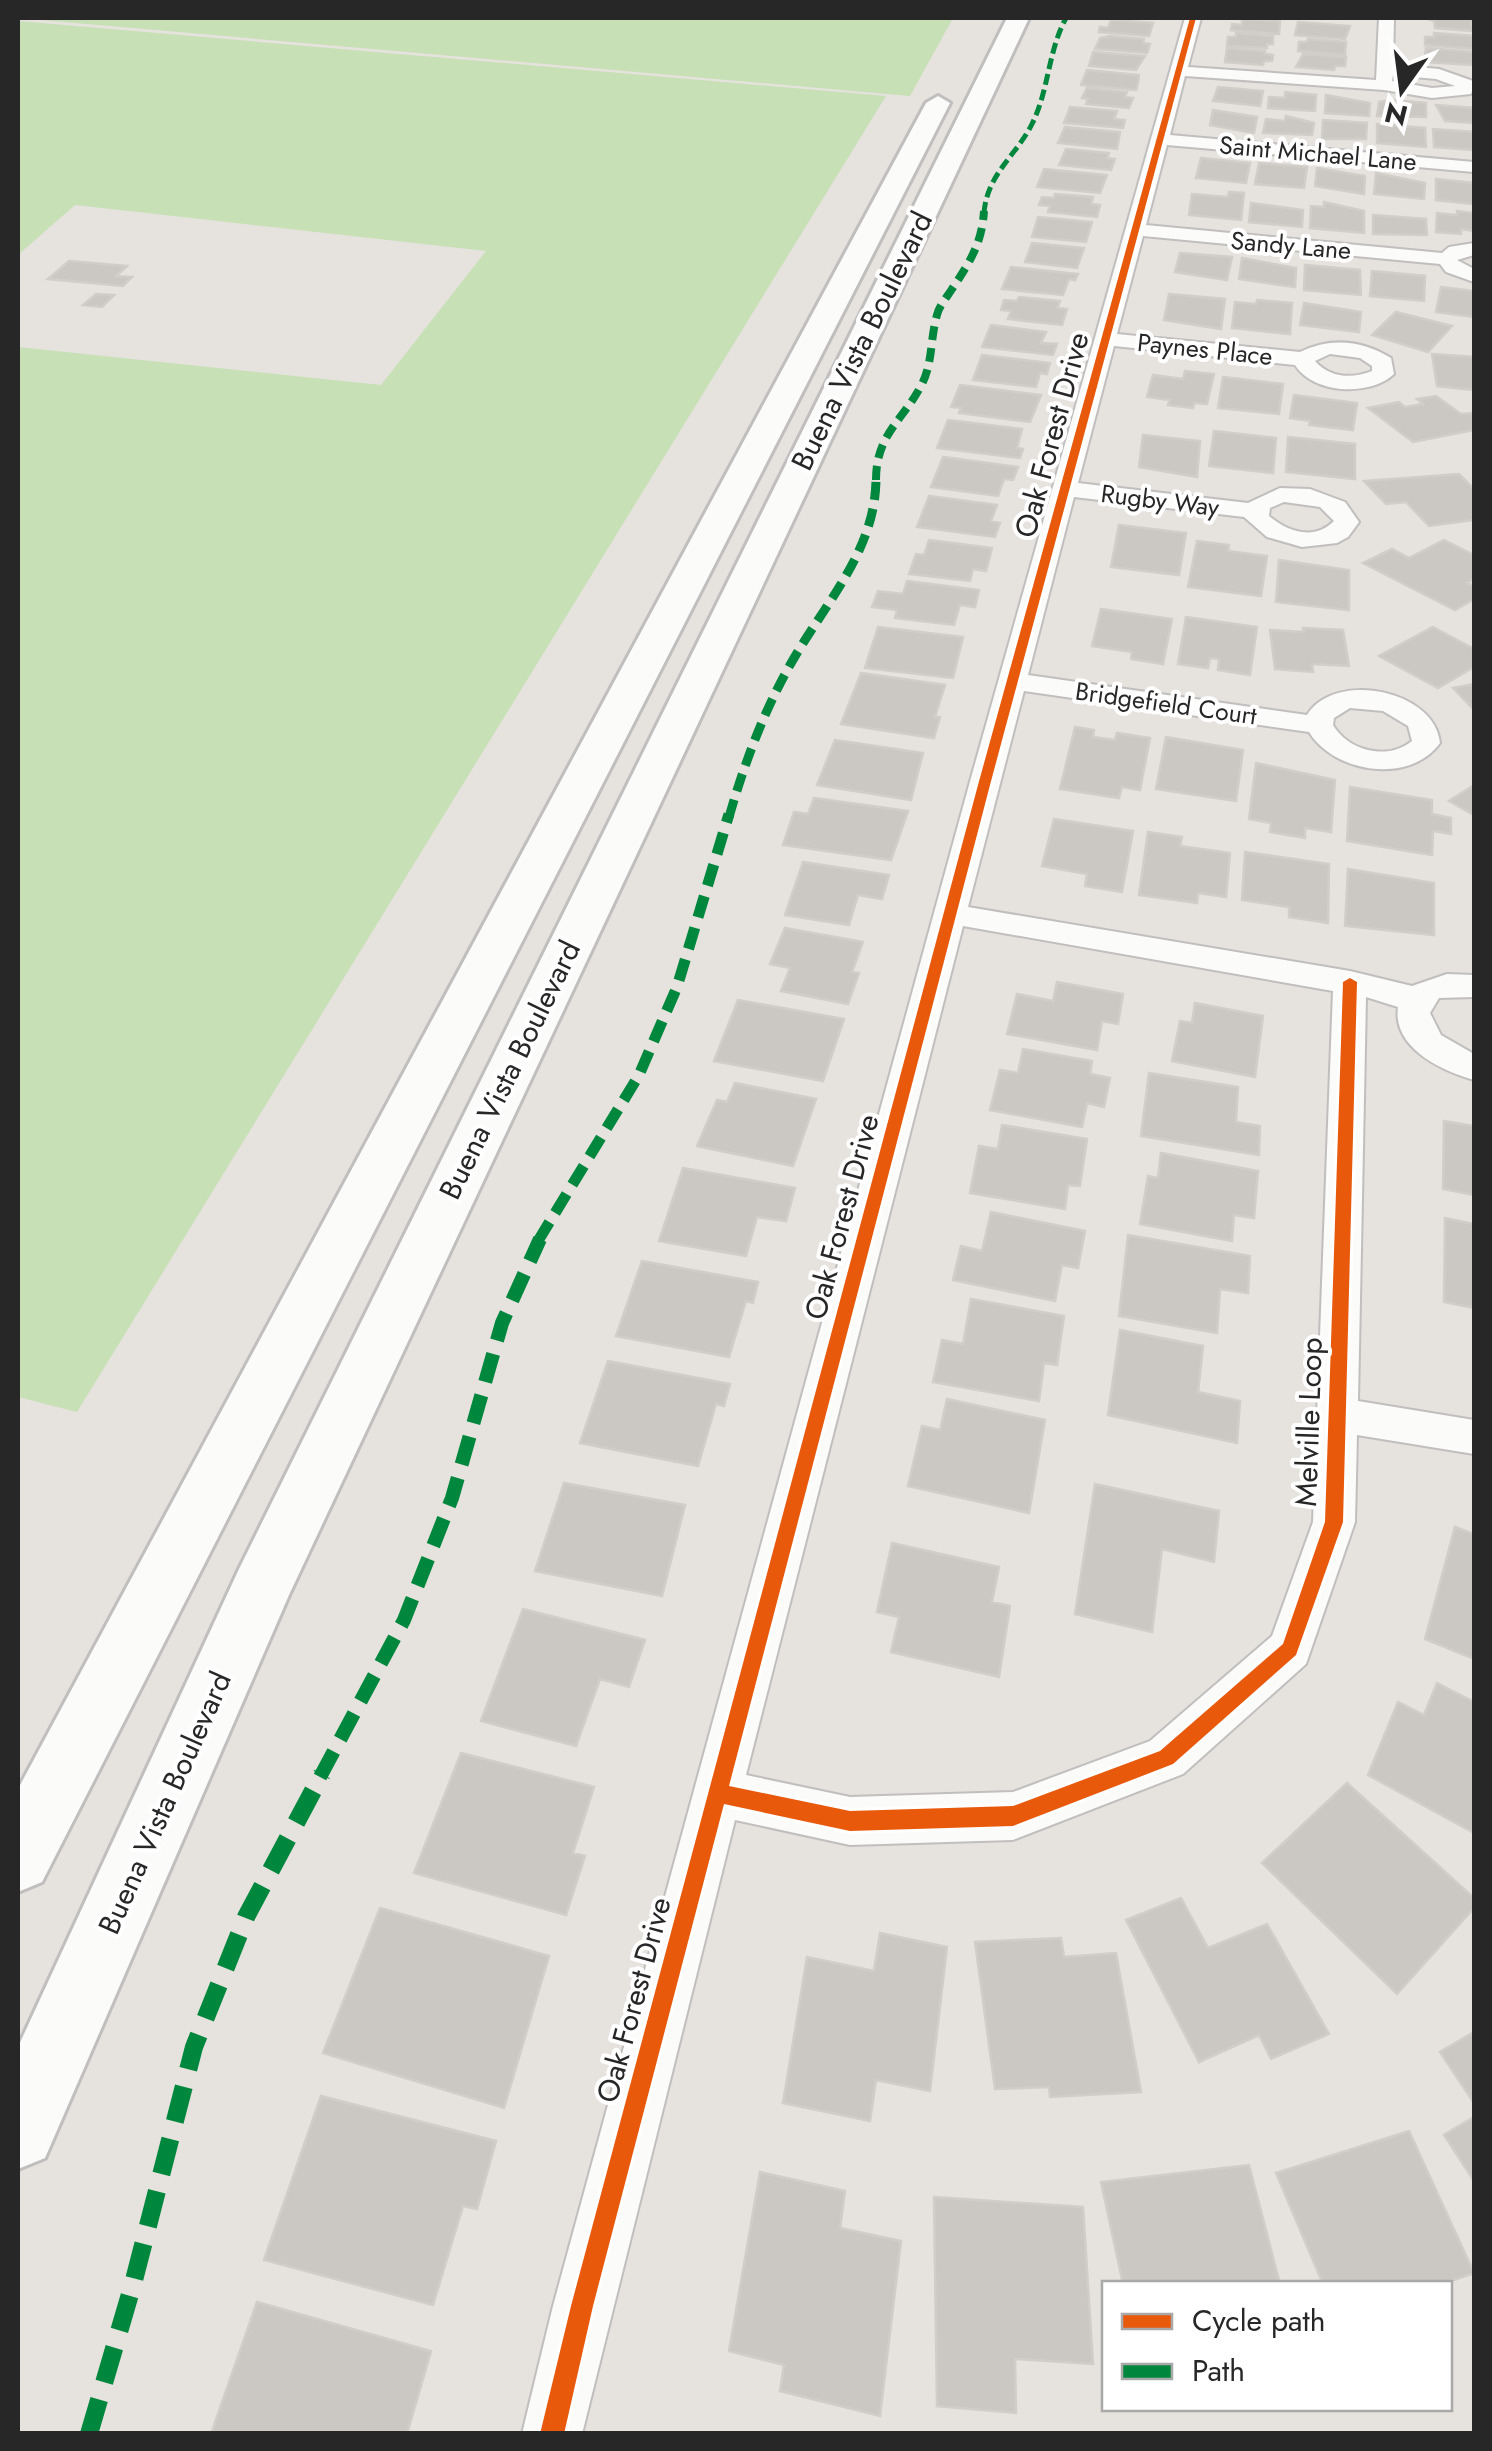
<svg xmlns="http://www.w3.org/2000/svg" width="1492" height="2451" font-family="Jost,sans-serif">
<rect width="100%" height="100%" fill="#e6e2dd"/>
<!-- green -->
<path fill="#c7e0b6" d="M18,18h935l-43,78z
M18,21l868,75 -809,1316 -59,-15v-1050l363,38 105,-134 -411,-46 -57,50z"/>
<!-- building -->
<path fill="#cbc8c4" stroke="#d1cec9" stroke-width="2.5" d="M1425,18h49v6l-3,-1 3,8 -39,-3 -1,-7z
M1242,19l38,2 -1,13 -48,-4 1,-6 10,1z
M1111,20l42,3 -4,13 -50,-4 1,-5 8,1z
M1298,22l52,4 -5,13 -50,-4z
M1236,33l37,3v8h-6v4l-40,-2 1,-9h8z
M1434,33l40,3v13l-49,-4v-8h9z
M1110,36l34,3 -1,4 7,1 -3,9 -52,-4 5,-11z
M1308,39l38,3 -1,13 -47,-4 1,-9h8z
M1227,48l38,3v3l8,1 -1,6h-8l-1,4 -38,-3z
M1426,48l48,4v13l-50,-3z
M1093,52l52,4 -9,14 -47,-4z
M1303,54l43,3 -1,9h-10l-1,4 -38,-3z
M1087,70l52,5 -1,8 -2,7 -55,-5z
M1218,87l45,4 -3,15 -47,-5z
M1087,88l40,4 -2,5 8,1 -4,10 -43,-4 2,-5 -6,-1z
M1285,92l31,3 -1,16 -47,-3 1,-11 16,1z
M1326,95l44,8 -1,13 -44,-3z
M1390,100l36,3v14l-49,-1 2,-14z
M1436,105l38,3v15l-29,-2z
M1070,107l47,4 -3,8 11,1 -2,8 -59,-5z
M1213,110l44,7 -3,16 -44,-8z
M1286,116l28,7 -2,12 -49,-2 3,-14 19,2z
M1323,120l44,3 -1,16h-44z
M1377,124l48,4 1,19 -49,-4z
M1065,127l55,5 -3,17 -59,-6z
M1433,129l41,3v18l-40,-3z
M1066,149l43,4 -2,5 8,1 -4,11 -52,-5z
M1201,158l49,5 -4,20 -50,-5z
M1259,163l48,4 -3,21 -49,-4z
M1317,168l48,8 -1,18 -49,-8z
M1044,169l63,6 -7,18 -63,-6z
M1376,173l49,10 -1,16 -50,-5z
M1436,179l38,4v21l-38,-4z
M1229,192l15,1 -3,27 -52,-5 3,-21 36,3z
M1055,194l38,3 -2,7 9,1 -3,12 -49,-5 2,-6 -11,-1 3,-8 12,1z
M1324,202l40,9v22l-54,-5 1,-22 13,1z
M1251,203l52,7 -1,17 -53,-5z
M1457,211l17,2v18l-13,-2v5l-25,-2 1,-19 20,2z
M1373,215l53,4 1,16 -54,-1z
M1038,217l54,5 -6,20 -54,-5z
M1032,243l52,5 -7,20 -52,-6z
M1180,253l52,4 -5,23 -52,-8z
M1242,258l54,10 -1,19 -56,-8z
M69,261l58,5 -11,10 16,1 -9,9 -75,-7z
M1305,265l55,5 1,25 -57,-5z
M1011,267l67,7 -3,6 -6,-1 -6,16 -61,-6z
M1372,271l53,5 -1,25 -54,-5z
M1441,287l33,4v26l-38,-5z
M96,294l18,1 -12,12 -19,-2z
M1169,294l56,5 -4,30 -57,-9z
M1019,297l41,4 -3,7 10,1 -5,16 -54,-6 3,-8 -10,-1 3,-10 13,1z
M1257,300l35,3 -2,31 -58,-6 3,-26 21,2z
M1304,303l57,9 -2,20 -59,-7z
M1396,312l56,14 -24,26 -56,-17z
M991,325l55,7 -5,11 16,1 -4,11 -71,-8z
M1432,354l42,3v33l-37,-4z
M982,355l68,8 -3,11 -7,-1 -4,14 -63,-7z
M1185,371l29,3 -7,30 -13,-1 -1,5 -25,-3 2,-5 -23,-3 6,-22 30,4z
M1223,377l60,7 -4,30 -61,-6z
M960,385l81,10 -11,27 -71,-9 2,-5 -10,-1z
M1294,395l63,8 -4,27 -44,-5 1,-4 -20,-3z
M1436,396l25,18 13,-1v17l-61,12 -45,-34 31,-6 6,5 18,-3 -6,-5z
M948,420l74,9 -5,19 6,1 -3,9 -83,-10z
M1214,431l62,7 -3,35 -64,-7z
M1143,435l57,6 -3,36 -58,-10z
M1288,437l67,7v35l-69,-7z
M943,457l75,10 -5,13 -9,-1 -6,17 -67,-9z
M1459,474l15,15v31l-45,6 -23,-24 -20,2 -22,-23z
M929,496l68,9 -6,16 9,2 -5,14 -78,-10z
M1119,525l67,8 -7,42 -68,-8z
M929,540l63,8 -6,23 -13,-2 -3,12 -61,-7 7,-20 8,1z
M1444,540l30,15v23l-7,5 7,3v13l-19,11 -92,-47 29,-14 17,9z
M1197,541l32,4 -1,6 39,5 -6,40 -73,-9z
M1279,560l70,10v40l-73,-8z
M907,581l72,9 -4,17 -15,-2 -6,20 -59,-7 2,-8 -25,-3 6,-16 25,3z
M1101,609l71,10 -9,45 -32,-5 1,-7 -40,-6z
M1186,617l71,10 -7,48 -32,-5 1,-11 -9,-1 -2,10 -30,-4z
M878,627l85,10 -10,41 -88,-10z
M1433,627l41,22v18l-36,21 -59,-32z
M1303,628l40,2 6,36 -37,-2 1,8 -38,-3 -5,-39 34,2z
M861,673l84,12 -10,32h5l-6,21 -93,-14z
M1474,684v26l-21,-22z
M1075,727l19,3 -1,7 22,3 2,-7 33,5 -10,52 -18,-3 -3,11 -59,-9z
M1166,737l77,13 -7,51 -80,-12z
M835,740l88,13 -12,47 -94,-15z
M1256,763l79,17 -4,52 -26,-4v10l-35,-6 1,-9 -22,-4z
M1474,785v30l-25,-14z
M1350,787l82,13v14l19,4v16l-18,-3 -1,24 -85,-14z
M814,798l94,13 -17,49 -108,-15 11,-33 14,2z
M1054,819l79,12 -11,61 -37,-6 2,-12 -45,-8z
M1148,832l34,5 -2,9 50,7 -4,44 -28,-4 -1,10 -58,-8z
M1245,852l84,12 -1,59 -39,-6v-10l-47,-7z
M803,862l86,13 -7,24 -24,-4 -9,30 -64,-10z
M1348,869l86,14v52l-89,-9z
M785,928l78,14 -11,30 7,1 -11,31 -67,-13 9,-23 -20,-4z
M1057,982l66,12 -5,30 -16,-3 -5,29 -90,-16 10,-40 36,7z
M738,1000l106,19 -21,62 -109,-20z
M1195,1003l68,13 -8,61 -83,-16 8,-40 12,2z
M1023,1049l69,12 -2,13 20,4 -6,29 -17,-4 -5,24 -92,-17 10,-40 18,3z
M1149,1073l89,14 -2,35 24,4 -1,29 -118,-19z
M735,1083l81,16 -23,67 -96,-20 20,-46 10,2z
M1444,1121l30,5v69l-31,-6z
M1002,1125l85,14 -7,47 -12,-1 -3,24 -95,-16 9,-47 19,3z
M1161,1153l97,18 -4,47 -20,-3 -2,26 -92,-17 8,-48 10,2z
M683,1168l112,20 -9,33 -29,-4 -11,39 -87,-15z
M991,1212l94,19 -7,37 -16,-3 -7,36 -102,-21 8,-34 21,5z
M1445,1218l29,6v84l-30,-6z
M1128,1235l122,21 -2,37 -28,-4 -3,44 -98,-17z
M642,1261l116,21 -5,21 -7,-2 -17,56 -113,-21z
M971,1299l93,17 -7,49 -13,-2 -5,38 -106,-19 9,-42 21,4z
M1120,1330l83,16 -5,46 42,9 -3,42 -129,-28z
M608,1361l122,23 -6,22 -8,-2 -18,62 -118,-23z
M947,1399l98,21 -16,93 -121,-27 14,-60 18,4z
M564,1483l121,22 -23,91 -127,-25z
M1095,1484l124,27 -5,51 -52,-13 -10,83 -77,-18z
M1455,1527l19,7v125l-49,-20z
M892,1543l107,24 -7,35 18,4 -11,71 -108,-25 8,-35 -22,-5z
M523,1609l122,31 -16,47 -29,-8 -24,67 -95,-25z
M1437,1683l37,19v131l-106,-58 30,-73 26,13z
M461,1753l133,34 -21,66 12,3 -19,59 -152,-42z
M1347,1783l127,115v10l-77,86 -135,-131z
M1181,1898l27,50 59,-24 62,110 -58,25 -12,-24 -60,27 -73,-142z
M380,1908l169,48 -45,152 -181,-55z
M880,1933l67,14 -17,144 -54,-11 -6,41 -87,-18 24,-146 67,14z
M1061,1938l3,19 52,-4 25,139 -91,5 -1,-10 -54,2 -20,-147z
M1474,2032v71l-34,-51z
M321,2096l175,45 -19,68 -14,-3 -30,99 -169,-45z
M1474,2117v64l-30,-46z
M1409,2131l65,142 -31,11h-120l-47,-111z
M1249,2165l31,119h-157l-22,-102z
M760,2172l85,19 -5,37 61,13 -21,175 -100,-25 4,-26 -55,-14z
M934,2197l149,10 10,157 -78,-5 1,54 -79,-7z
M257,2302l174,49 -24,83h-196z"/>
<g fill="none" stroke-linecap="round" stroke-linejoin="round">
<defs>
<path id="street" d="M1185,18h16l-13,49 188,13 3,-62h15l-1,47 46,4 34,12 1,6 -3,7 -39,4 -48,-8 -199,-14 -15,59 304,27v10l-307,-27 -21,80 296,28 7,-6 25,-4v12l-17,5 17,9v13l-28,-10 -6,-8 -297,-28 -26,98 183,18c31,-15 62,-12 91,6l3,16c-24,23 -81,20 -99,-9l-181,-19 -36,137 170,20 32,-15 30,1 35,13 14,20 -11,15 -11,6 -35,4 -35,-10 -23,-20 -170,-20 -46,178 279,40c28,-45 128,-25 133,28 -30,42 -106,30 -131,-11l-285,-41 -56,216 382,64 62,15 35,-12 27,1v22l-35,1 -9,15 11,22 33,19v26c-32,-9 -82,-32 -76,-73l-32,-10 -8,404 116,19v34l-117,-19 -2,87 -49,142 -123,110 -170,66 -163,5 -115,-25 -153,614h-60l31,-128 416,-1521zM1393,75l43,4 19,7 -23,2 -40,-7zM1330,354l30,4 12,8v5c-20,8 -42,7 -57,-10zM1284,502l36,5 14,14c-20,20 -46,11 -65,-5l1,-8zM1350,708l33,3 25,15 4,15c-25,20 -63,10 -79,-16l1,-7zM963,926l370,65 -20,531 -41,114 -122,105 -137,51 -163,5 -104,-22z"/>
<path id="secondary" d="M1007,18h22l-740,1577 -244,563 -27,11v-122l221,-478z
M938,96l12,7 -908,1779 -24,10v-103l908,-1686z"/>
</defs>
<!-- street casing -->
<use href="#street" stroke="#c0bebe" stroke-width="4"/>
<!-- secondary casing -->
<use href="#secondary" stroke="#c0bebe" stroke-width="6"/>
<!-- street -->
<use href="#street" fill="#fbfbfa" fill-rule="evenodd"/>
<!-- secondary -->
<use href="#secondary" fill="#fbfbfa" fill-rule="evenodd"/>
<!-- quiet-far5 -->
<path stroke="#00873e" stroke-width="5" stroke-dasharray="11 5" stroke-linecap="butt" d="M984,213c3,-39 32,-57 48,-89 17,-34 16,-73 34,-106"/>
<!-- quiet-far4 -->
<path stroke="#00873e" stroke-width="8" stroke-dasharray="14 8" stroke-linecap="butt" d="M876,480c0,-46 27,-59 46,-96 11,-22 8,-45 15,-69 2,-9 10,-18 15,-26 18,-27 30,-46 32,-78"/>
<!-- quiet-far3 -->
<path stroke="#00873e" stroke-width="9" stroke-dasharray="18 9" stroke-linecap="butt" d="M729,817c15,-52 34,-104 61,-152 34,-61 86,-114 86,-187"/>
<!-- quiet-far2 -->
<path stroke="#00873e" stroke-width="11" stroke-dasharray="22 11" stroke-linecap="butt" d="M538,1241l101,-166 38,-88 52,-173"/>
<!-- quiet-far1 -->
<path stroke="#00873e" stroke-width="14" stroke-dasharray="29 14" stroke-linecap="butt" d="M320,1777l84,-157 48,-122 50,-175 38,-84"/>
<!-- quiet -->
<path stroke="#00873e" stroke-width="18" stroke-dasharray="36 18" stroke-linecap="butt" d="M89,2434l44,-150 61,-237 52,-130 76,-143"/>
<defs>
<path id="cycleway" d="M1190,18h6l-206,767 -261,1001 121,25 163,-5 147,-55 123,-107 42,-122 18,-540 7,-4 7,4 -14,540 -47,133 -123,109 -160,62 -163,5 -126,-27 -131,502 -29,128h-24l31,-128 407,-1521z"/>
</defs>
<!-- cycleway casing -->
<use href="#cycleway" stroke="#fff" stroke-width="6"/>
<!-- cycleway -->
<use href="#cycleway" fill="#e8590c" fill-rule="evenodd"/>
</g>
<g text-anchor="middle" stroke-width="8" stroke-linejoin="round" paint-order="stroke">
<!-- far-street labels -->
<g font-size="25" fill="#272727" stroke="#fff">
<text transform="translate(1318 153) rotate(5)" y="9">Saint Michael Lane</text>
<text transform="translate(1291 245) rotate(5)" y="9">Sandy Lane</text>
<text transform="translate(1205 349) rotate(6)" y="9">Paynes Place</text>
<text transform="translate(1160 500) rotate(7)" y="9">Rugby Way</text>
<text transform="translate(1166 703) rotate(8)" y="9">Bridgefield Court</text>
</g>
<!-- street labels -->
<g font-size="30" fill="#272727" stroke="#fff">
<text transform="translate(862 341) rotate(-64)" y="10">Buena Vista Boulevard</text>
<text transform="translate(1052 435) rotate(-75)" y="10">Oak Forest Drive</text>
<text transform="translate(510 1070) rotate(-64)" y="10">Buena Vista Boulevard</text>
<text transform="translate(842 1217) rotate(-75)" y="10">Oak Forest Drive</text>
<text transform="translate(1309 1422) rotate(-88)" y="10">Melville Loop</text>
<text transform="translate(165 1803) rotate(-66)" y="10">Buena Vista Boulevard</text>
<text transform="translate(634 2000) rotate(-75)" y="10">Oak Forest Drive</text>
</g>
</g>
<!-- border -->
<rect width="1492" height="2451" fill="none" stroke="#272727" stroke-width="40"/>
<!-- legend -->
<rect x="1102" y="2281" width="350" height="130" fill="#ffffff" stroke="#a9a9a9" stroke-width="2.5"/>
<rect x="1122" y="2314" width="50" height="15" fill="#e8590c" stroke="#a9a9a9" stroke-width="2.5"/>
<text x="1192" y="2331" font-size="30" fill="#272727">Cycle path</text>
<rect x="1122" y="2364" width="50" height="15" fill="#00873e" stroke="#a9a9a9" stroke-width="2.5"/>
<text x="1192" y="2381" font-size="30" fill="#272727">Path</text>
<!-- north arrow -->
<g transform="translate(1402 90) rotate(194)" stroke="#ffffff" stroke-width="8" paint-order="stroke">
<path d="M0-8L18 38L0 25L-18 38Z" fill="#272727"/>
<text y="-15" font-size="28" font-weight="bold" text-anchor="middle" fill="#272727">N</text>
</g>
</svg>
